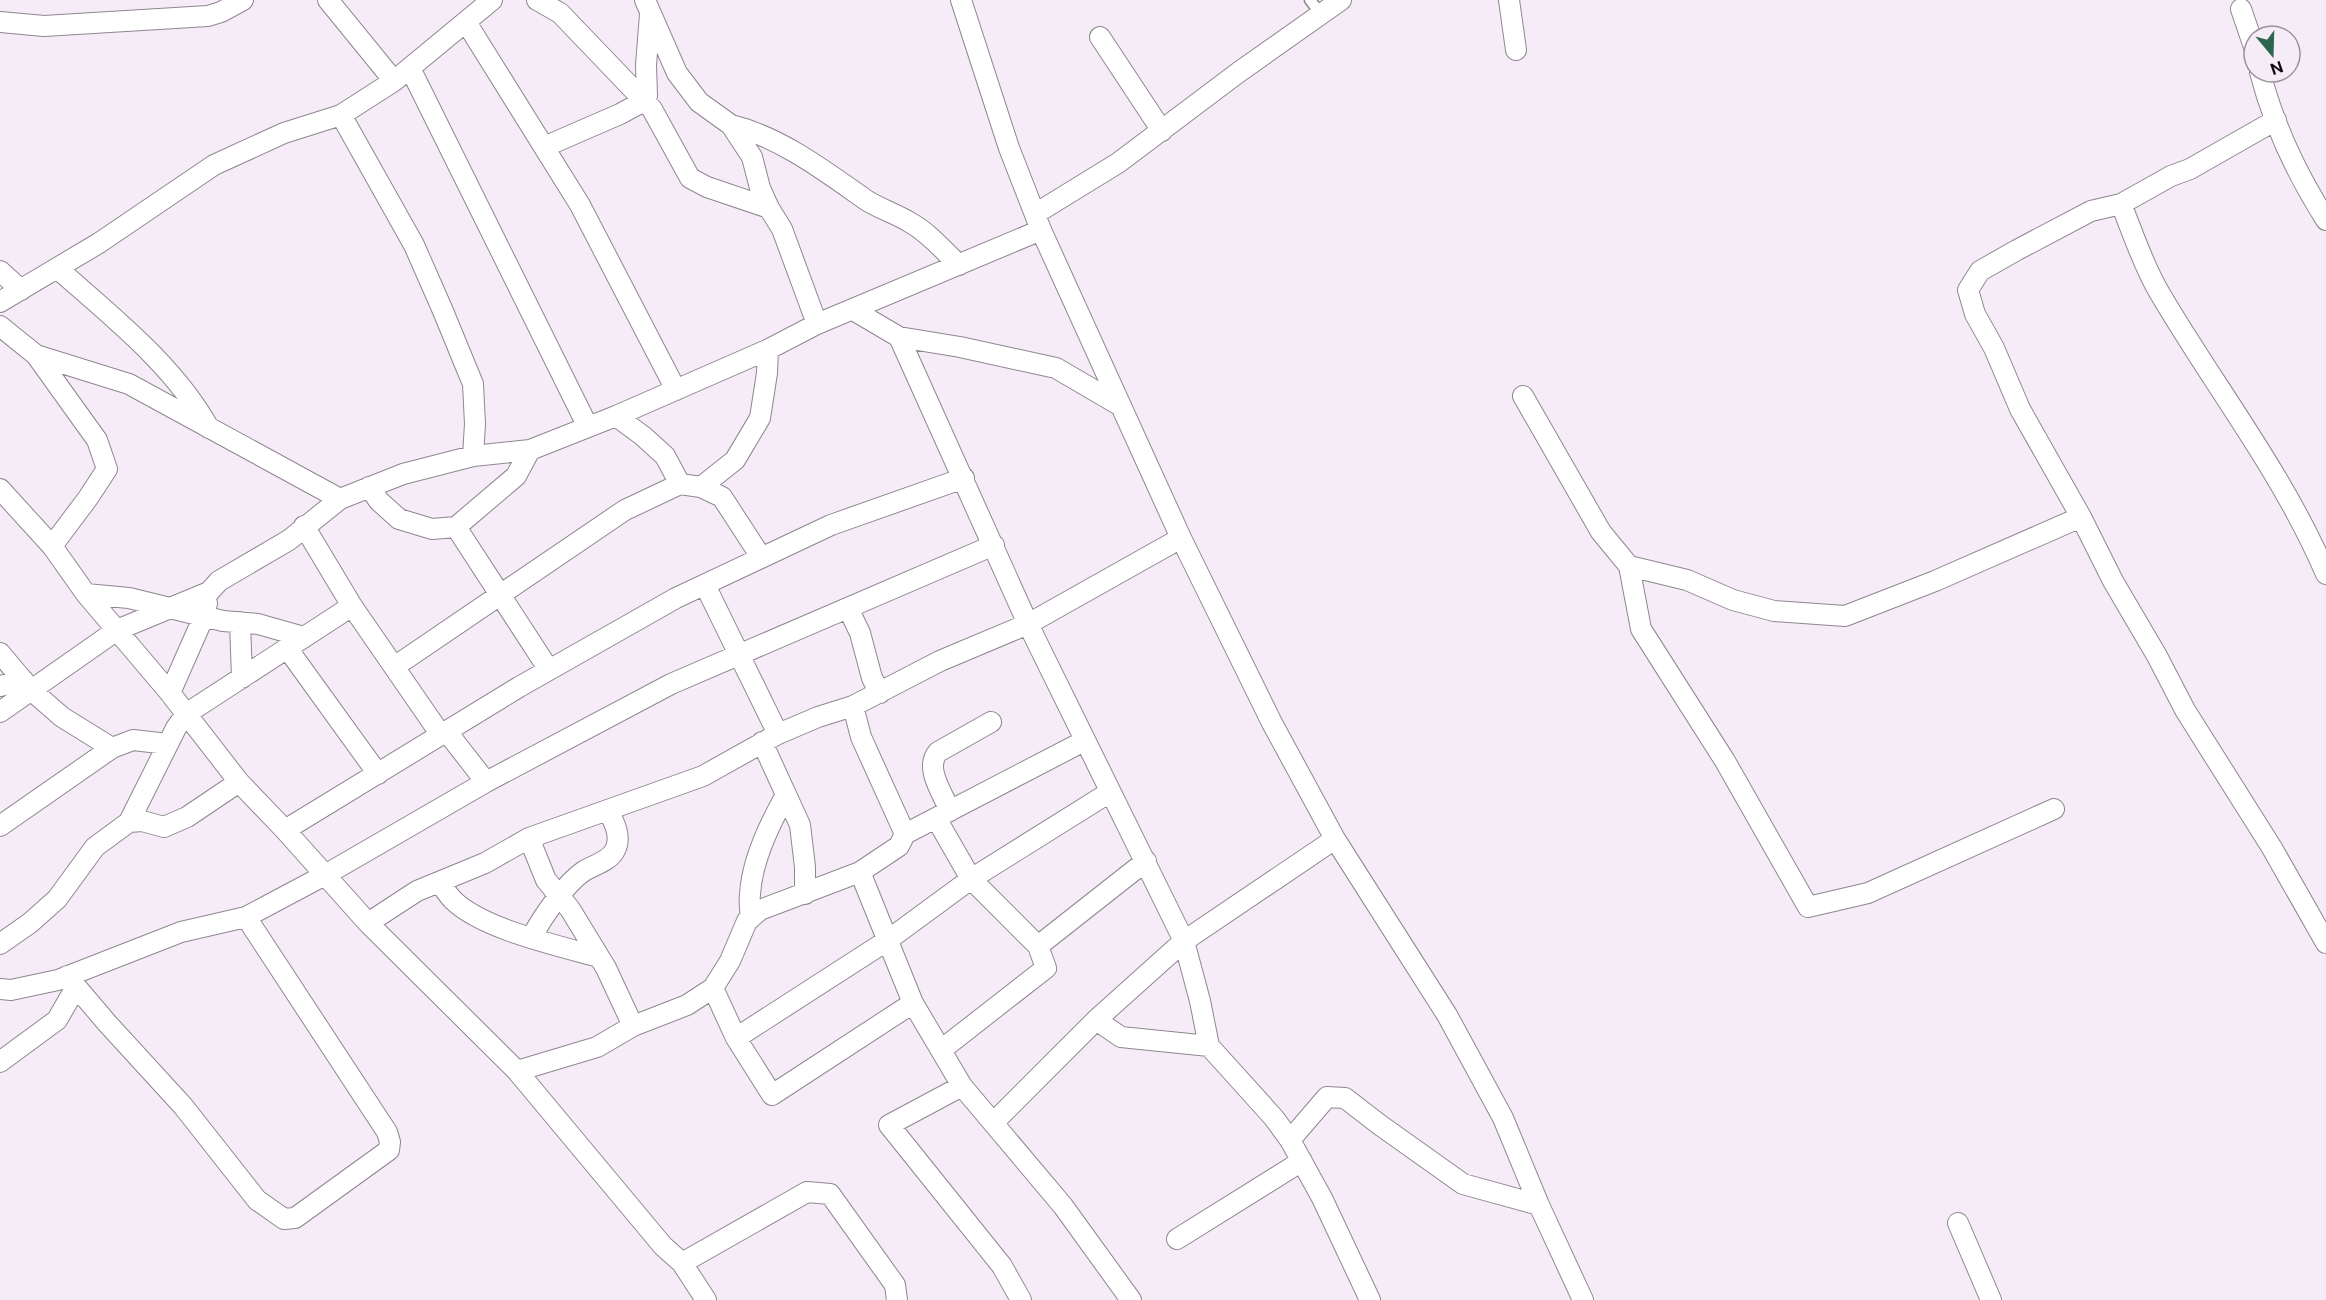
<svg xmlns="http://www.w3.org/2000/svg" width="2326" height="1300" font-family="'Public Sans',sans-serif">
<rect width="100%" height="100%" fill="#f5ecf7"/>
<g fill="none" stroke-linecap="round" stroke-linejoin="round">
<defs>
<path id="lane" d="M1310,0l11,14"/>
<path id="street" d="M328,0l66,81
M537,0l23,13 92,96 38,69 17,9 62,21
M645,0l32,73 22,29 32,23 21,32 8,31 9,20 13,21 35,95
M961,0l48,148 32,82 140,308 91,185 63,116 112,176 56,103 36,87 44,95
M1509,0l7,50
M2241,9l13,38
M0,22l44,4 164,-10 13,-4 22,-12
M466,22l114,183 96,185
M1100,37l62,94
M410,68l178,359
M2260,72c13,51 38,104 66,148
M341,115l73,130 29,66 30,73 2,40 -2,32
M731,125c49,12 94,46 135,75 14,9 31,14 45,23 18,10 33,28 48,42
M544,147l76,-33 24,-13 3,-5 -1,-31 4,-51
M2121,204c12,29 22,61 38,88 55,94 124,181 167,282
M1035,214l83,-51 121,-91 102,-72
M57,268c55,49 116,96 152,160
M0,271l21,19
M0,302l99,-59 115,-78 70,-32 57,-18 53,-34 98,-81
M853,310l46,27 129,287 156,317 16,60 9,45 65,72 16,22 32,58 48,102
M0,326l36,29 93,29 211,115
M899,337l61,10 96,21 65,38
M36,355l61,85 10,29 -19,29 -36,48
M1523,396l78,136 28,34 58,14 46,20 41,11 71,5 90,-35 146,-64 -61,-108 -26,-61 -19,-34 -7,-24 12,-19 37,-21 74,-39 30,-7 50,-28 19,-7 86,-49
M616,416l27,20 22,20 15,28
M369,487l10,14 20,18 33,10 24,-2 60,-51 14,-26
M701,487l34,-27 25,-42 7,-45 1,-23
M0,489l52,57 34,48 84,99 69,89 46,48 83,93 149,148 146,175 19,17 24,37
M2081,517l32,64 44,75 28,54 87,138 54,95
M304,526l48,80 89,129
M456,527l93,143
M1629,566l12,63 84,132 83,146 60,-14 186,-84
M705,585l73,149
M86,594l43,4 94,23 35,3 46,13
M848,608l12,25 12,45 8,15
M240,622l2,56
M287,648l91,126
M0,653l31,37 31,27 50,31
M394,667l231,-157 55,-26 21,3 21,10 39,60
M0,686l23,-6
M170,693l34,-77 3,-13
M0,712l117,-82 92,-38 10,-11 70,-41 51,-41 63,-25 70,-18 57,-6 86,-34 151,-66 50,-26 224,-94
M447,732l39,50
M762,742l38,83 5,42v27
M950,811c-7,-17 -26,-43 -12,-59l53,-30
M936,818l35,61 139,-87
M129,822l47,-94 10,-14 166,-108
M0,826l112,-78 21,-8 35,4
M285,830l234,-143 157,-89 155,-73 133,-47
M905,834l179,-93
M529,838l17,42 24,29 36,59 27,58
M860,872l53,131 49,83 101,120 68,94
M439,882c5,6 9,13 14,18 29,29 106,46 146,57
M751,918c-1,-8 -2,-17 -1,-24 2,-33 20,-71 36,-99
M368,923l49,-32 68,-28 44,-25 174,-62 75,-42 40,-17 35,-11 87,-45 88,-37 153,-86
M532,937c10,-20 34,-54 52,-66 10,-6 26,-10 31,-21 7,-13 -1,-28 -7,-40
M0,944l30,-21 27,-24 38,-52 34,-25 13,-1 22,6 23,-10 52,-35
M67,976l40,47 76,83 74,94 27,19 11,-1 94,-68 1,-8 -3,-10 -141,-215
M713,988l23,50 152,-98 83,-61 67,67 108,-85
M0,989l11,1 47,-10 123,-48 65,-15 79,-42 161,-93 185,-98 323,-139
M1096,1020l25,17 88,9
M736,1038l36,57 141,-92
M941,1050l105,-82 -8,-22
M0,1062l57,-42 19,-33
M517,1071l80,-24 36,-21 54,-21 26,-17 17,-27 17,-40 13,-11 100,-38 39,-26 6,-12 -44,-97 -8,-31
M962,1086l-73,39 113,141 19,34
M994,1122l102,-102 88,-79 151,-102
M1290,1140l37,-43 18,1 35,27 83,59 76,21
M1958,1223l33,77
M1177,1239l125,-78
M682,1263l125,-71 23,2 65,91 2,15"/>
</defs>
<!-- lane casing -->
<use href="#lane" stroke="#8f8691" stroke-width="13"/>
<!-- street casing -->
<use href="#street" stroke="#8f8691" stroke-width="22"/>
<!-- lane -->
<use href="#lane" stroke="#fff" stroke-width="10"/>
<!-- street -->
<use href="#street" stroke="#fff" stroke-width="20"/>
</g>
<!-- north arrow -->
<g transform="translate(2272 54) rotate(161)"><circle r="28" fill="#f5ecf7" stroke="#99929a" stroke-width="1.5"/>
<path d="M0-4.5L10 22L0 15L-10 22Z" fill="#2d664e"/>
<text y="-9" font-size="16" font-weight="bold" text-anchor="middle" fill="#0e0b0f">N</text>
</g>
</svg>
